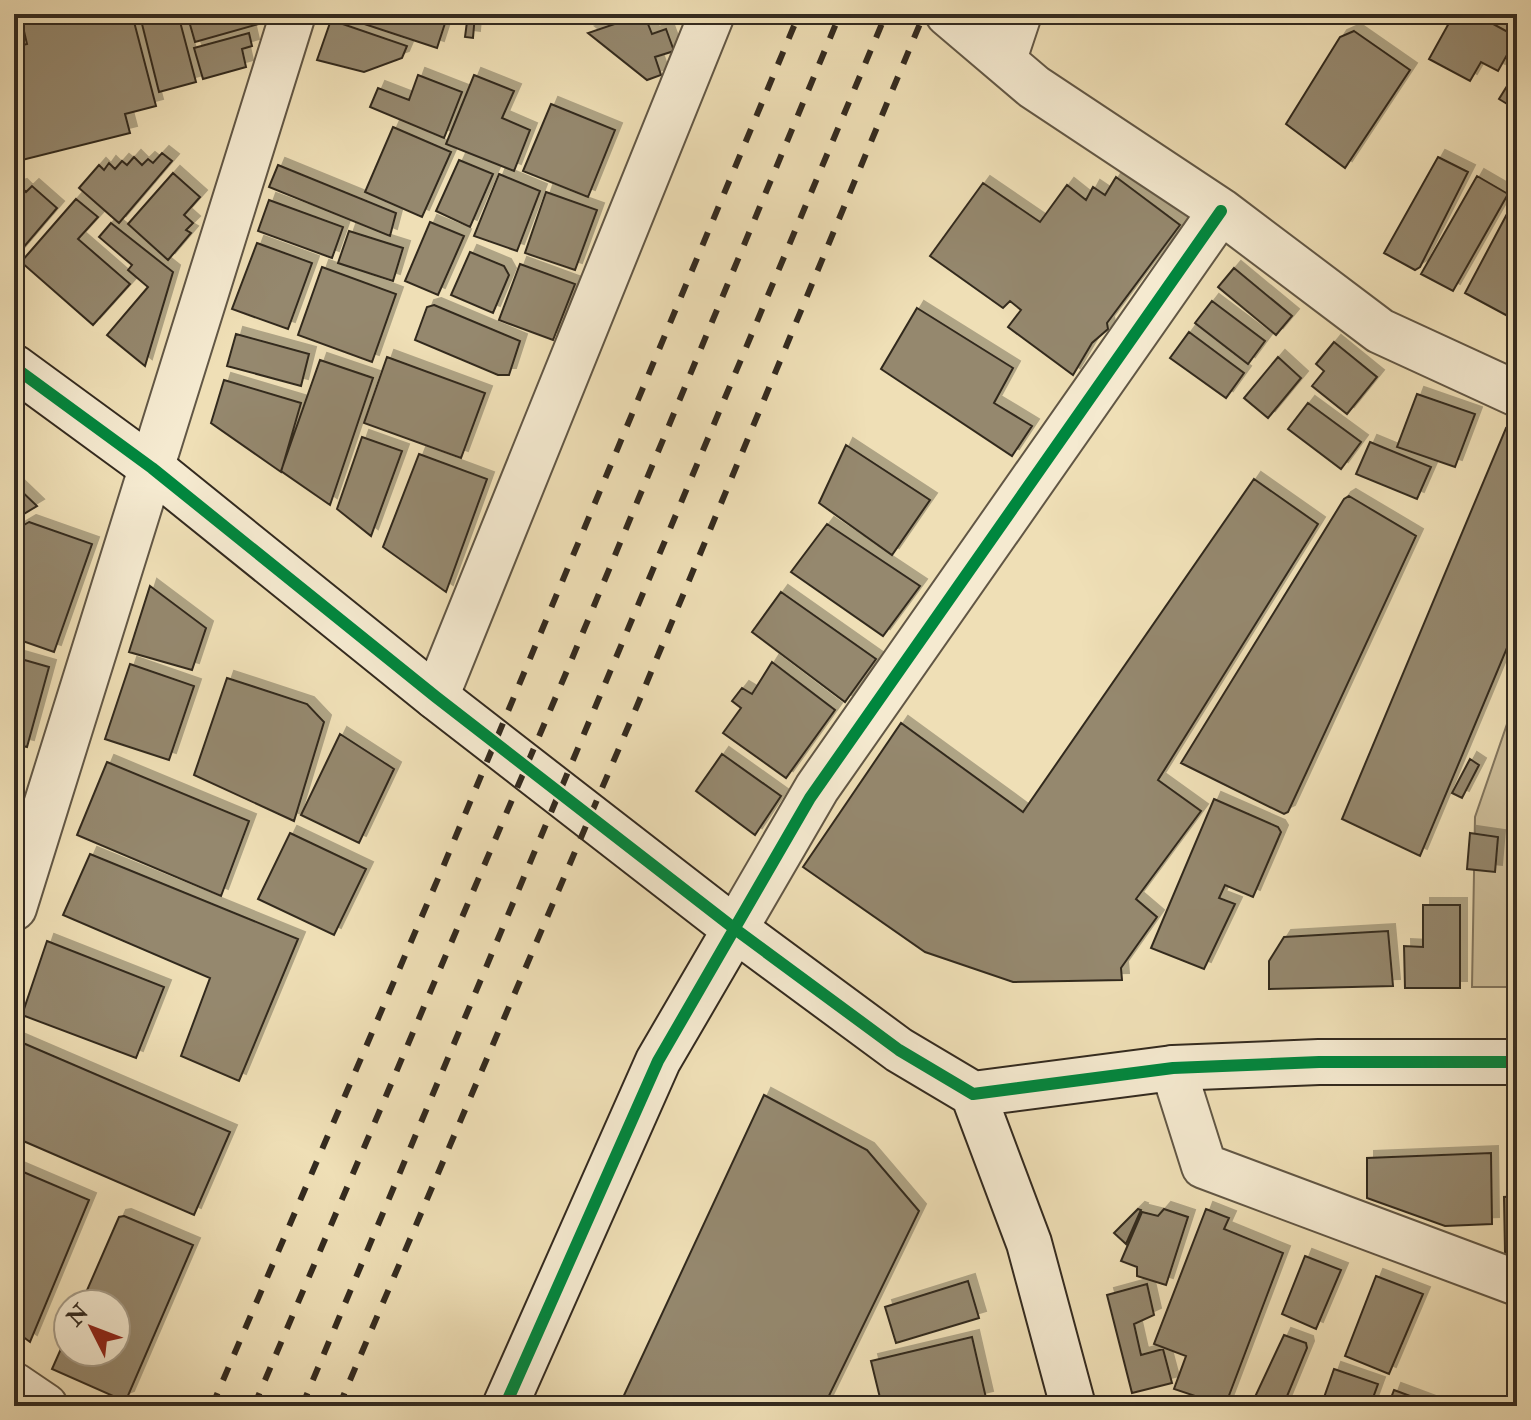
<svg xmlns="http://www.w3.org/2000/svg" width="1531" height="1420" font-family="'IM FELL Double Pica',serif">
<defs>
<filter id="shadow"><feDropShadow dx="7" dy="-7" stdDeviation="0" flood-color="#0004"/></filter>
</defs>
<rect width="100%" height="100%" fill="#efdfb6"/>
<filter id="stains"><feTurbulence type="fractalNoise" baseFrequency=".0025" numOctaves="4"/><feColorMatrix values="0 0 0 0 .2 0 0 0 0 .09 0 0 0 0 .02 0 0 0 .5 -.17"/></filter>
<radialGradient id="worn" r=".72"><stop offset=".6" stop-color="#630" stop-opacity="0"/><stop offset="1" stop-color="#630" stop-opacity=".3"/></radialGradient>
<!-- green -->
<path fill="#cfc09c" stroke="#81755e" stroke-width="2" d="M1517,695v292h-45l3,-170z"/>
<!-- building -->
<path fill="#95886e" stroke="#332a1f" stroke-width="2" filter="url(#shadow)" d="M20,14h112l24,92 -31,8 5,19 -116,29v-115l13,-3z
M162,14h16l18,68 -37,10 -18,-72z
M187,14h72l3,9 -67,19z
M334,14h114l-11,34z
M468,14h7l-2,24 -8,-1z
M644,14l8,20 14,-5 8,22 -19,6 6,18 -14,5 -59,-47z
M1454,14h21l42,23 -19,34 -17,-9 -11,19 -41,-22z
M331,20l76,26 -5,12 -38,14 -47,-12z
M1354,31l56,39 -65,98 -59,-44 54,-87z
M249,33l3,13 -10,3 4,18 -43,12 -9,-31z
M1517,70v40l-18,-11z
M418,75l44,17 -18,46 -74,-31 8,-19 31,12z
M474,75l40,16 -12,27 28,12 -16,41 -68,-27z
M551,104l64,26 -27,67 -65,-26z
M393,127l58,25 -29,65 -57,-25z
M162,153l10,8 -53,62 -40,-35 20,-23 5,5 5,-7 6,6 7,-8 5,4 7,-8 8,8 6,-6 5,4z
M1438,157l30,15 -48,95 -5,3 -31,-17z
M459,160l34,14 -23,53 -34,-16z
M278,165l118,48 -6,23 -121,-49z
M173,173l27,24 -16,18 9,8 -7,7 5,3 -23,27 -40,-36z
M499,174l41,17 -23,60 -43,-15z
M1477,176l31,18 -55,97 -32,-17z
M1116,177l64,48 -73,98 1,6 -16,14 -19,32 -65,-48 13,-17 -11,-9 -7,7 -73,-52 53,-73 57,39 27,-37 19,15 7,-13 12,8z
M20,186l6,6 6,-6 25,22 -40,47 -3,-67z
M546,192l51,18 -22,60 -50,-17z
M1516,197l1,1v123l-52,-28z
M76,199l22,18 -20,22 52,45 -37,41 -72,-63z
M269,200l74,27 -11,31 -74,-27z
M430,222l34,14 -26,59 -33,-14z
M111,223l62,49 -28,94 -38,-31 41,-48 -20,-17 4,-5 -33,-28z
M349,231l54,17 -10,33 -55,-18z
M257,243l55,20 -24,66 -56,-20z
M470,252l34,14 5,9 -16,38 -42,-18z
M520,264l55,20 -22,56 -54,-20z
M322,267l74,27 -24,68 -74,-27z
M1234,268l58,48 -16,19 -58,-48z
M1212,301l53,40 -17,23 -53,-41z
M434,305l86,36 -11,34h-11l-83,-35 12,-33z
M917,308l96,60 -19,35 38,23 -20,30 -131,-87z
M1189,332l55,41 -18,25 -56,-40z
M236,334l73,20 -8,32 -74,-20z
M1334,342l43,35 -30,37 -35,-28 12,-15 -8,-7z
M387,357l98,36 -24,65 -97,-35z
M1278,357l23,21 -33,40 -24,-20z
M320,360l53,18 -43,127 -49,-34z
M224,380l77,23 -20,69 -70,-49z
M1417,394l58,20 -20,53 -58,-20z
M1308,403l53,39 -20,27 -53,-40z
M1506,428l11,5v191l-97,232 -78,-37z
M362,437l40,14 -31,85 -34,-27z
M1370,442l61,25 -14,32 -61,-25z
M846,445l84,55 -38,55 -73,-52z
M419,454l68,25 -41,113 -63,-45z
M1254,479l64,45 -160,256 43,31 -65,88 21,18 -36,51 1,12 -109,2 -88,-30 -122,-85 98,-144 122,89z
M14,484l23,22 -23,14z
M1349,496l67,40 -128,276 -4,2 -103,-51 163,-264z
M29,522l63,22 -38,108 -40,-14v-107z
M827,524l93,62 -37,50 -92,-64z
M150,586l56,42 -14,42 -63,-18z
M781,592l95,67 -31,43 -93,-70z
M14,657l35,10 -22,80 -13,-3z
M772,662l63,48 -49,68 -63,-45 18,-25 -9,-7 10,-13 10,6z
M130,664l64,22 -25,74 -64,-21z
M227,678l80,26 17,18 -30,99 -100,-46z
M340,734l54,35 -35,74 -58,-28z
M722,754l59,42 -26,39 -59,-44z
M1470,759l9,6 -17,33 -10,-5z
M107,762l142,59 -28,75 -144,-61z
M1214,799l64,28 3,5 -28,65 -28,-12 -6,13 16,6 -31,65 -53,-21z
M290,833l76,36 -32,66 -76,-36z
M1470,833l28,4 -3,35 -28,-3z
M90,854l208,85 -59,142 -58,-25 29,-78 -147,-63z
M1423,905h37v83h-55l-1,-42 19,1z
M1388,931l5,55 -124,3v-28l15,-24z
M47,941l117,46 -28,71 -114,-43z
M16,1040l214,92 -36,83 -180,-78z
M764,1095l103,55 52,61 -95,195h-205z
M1491,1153l1,71 -47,2 -78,-28v-40z
M14,1168l75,32 -59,142 -16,-12z
M1517,1196v59l-12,-3 -1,-55z
M1138,1209l3,1 -15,34 -12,-11z
M1164,1209l24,8 -22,68 -29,-9v-9l-16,-6 21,-49 16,4z
M1206,1209l23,9 -5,11 59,24 -58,153 -51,-17 12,-33 -32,-12z
M124,1216l69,29 -66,153 -5,2 -70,-31 16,-36v19h48v-48h-35l38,-87z
M1305,1256l36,14 -25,59 -34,-15z
M1376,1276l47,18 -34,80 -44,-18z
M968,1281l11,37 -83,25 -11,-36z
M1147,1284l7,31 -20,9 7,31 22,-6 9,34 -40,10 -25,-98z
M1284,1335l22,8 1,5 -24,58h-14l-15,-7z
M972,1337l14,61 -32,8h-72l-11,-45z
M1334,1369l44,15 -8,22h-49z
M1394,1390l43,16h-49z"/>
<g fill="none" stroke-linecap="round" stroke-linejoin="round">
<defs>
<path id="street" d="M948,14l86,73 187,124 159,120 137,63
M1004,59l15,-45
M436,697l276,-683
M14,908l279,-894
M735,929l82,-141 404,-577
M1173,1068l31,98 313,117
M14,1385l31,21"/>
<path id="secondary" d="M14,367l138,101 284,229 299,232 164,121 74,44 200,-26 146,-6h198
M973,1094l56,149 44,163
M505,1406l153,-345 77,-132"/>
</defs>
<!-- street casing -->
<use href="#street" stroke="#625745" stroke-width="48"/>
<!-- secondary casing -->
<use href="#secondary" stroke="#332a1f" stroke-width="48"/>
<!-- street -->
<use href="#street" stroke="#f5ead0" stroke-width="44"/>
<!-- secondary -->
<use href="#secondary" stroke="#f5ead0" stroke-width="44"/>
<!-- rail -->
<path stroke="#332a1f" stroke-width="6" stroke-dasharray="14 14" stroke-linecap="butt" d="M212,1406l231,-539 356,-853
M254,1406l312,-733 274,-659
M302,1406l584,-1392
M339,1406l298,-700 287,-692"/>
<defs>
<path id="cycleway" d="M14,367l138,101 284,229 299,232 164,121 74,44 200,-26 146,-6h198
M505,1406l153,-345 152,-263 411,-587"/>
</defs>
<!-- cycleway casing -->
<use href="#cycleway" stroke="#f5ead0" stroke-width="17"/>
<!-- cycleway -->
<use href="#cycleway" stroke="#00873e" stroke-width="12"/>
</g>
<!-- margin -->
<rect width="1531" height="1420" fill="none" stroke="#efdfb6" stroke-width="48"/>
<rect x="16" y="16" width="1499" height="1388" fill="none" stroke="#332a1f" stroke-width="4"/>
<rect x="24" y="24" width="1483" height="1372" fill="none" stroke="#332a1f" stroke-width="2"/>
<!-- north arrow -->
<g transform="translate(92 1328) rotate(312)"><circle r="38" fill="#f5ead0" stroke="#a79d89" stroke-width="2"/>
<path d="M0-6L14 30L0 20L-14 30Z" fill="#8f2418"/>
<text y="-12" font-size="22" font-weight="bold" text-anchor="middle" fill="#332a1f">N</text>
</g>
<rect width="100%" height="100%" filter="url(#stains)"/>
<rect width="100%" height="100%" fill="url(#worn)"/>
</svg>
